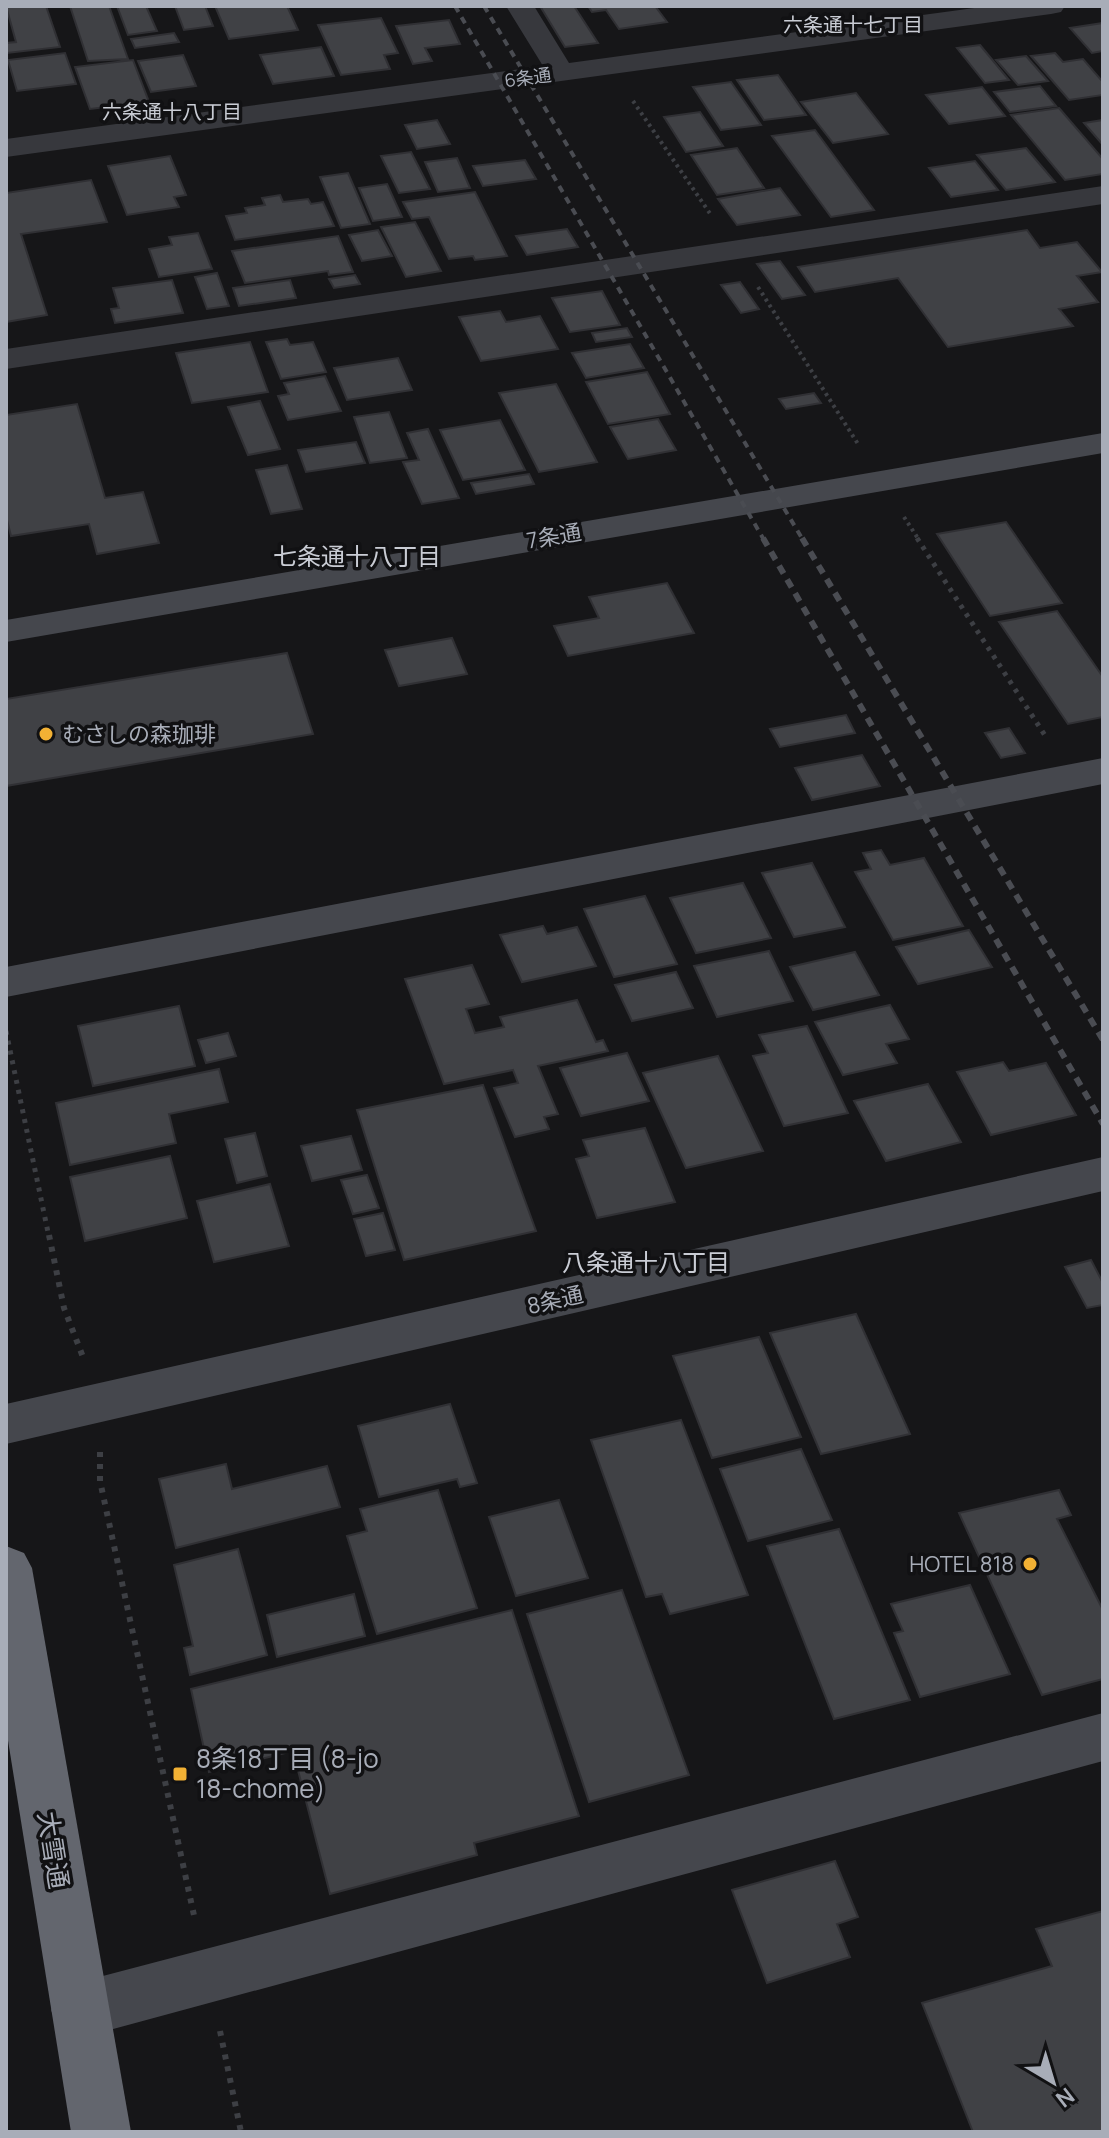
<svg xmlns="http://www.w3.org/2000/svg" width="1109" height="2138" font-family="Manrope,'Noto Sans JP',sans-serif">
<rect width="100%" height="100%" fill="#161618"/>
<!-- building -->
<path fill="#404145" stroke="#303034" stroke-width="2" d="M6,6h40l14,41 -53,6 -1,-10 10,-1z
M70,6h39l19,53 -40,2z
M117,6h29l11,25 -29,4z
M175,6h30l8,20 -29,4z
M215,6h72l11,24 -69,9z
M540,6h34l24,37 -33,4z
M588,6h67l12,16 -48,7 -13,-19 -14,2z
M381,18l17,35 -14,2 6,14 -49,6 -23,-50z
M449,20l11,24 -35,4 7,13 -19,3 -17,-38z
M1103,23v28l-11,2 -22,-25z
M174,33l5,9 -44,6 -4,-9z
M980,45l29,35 -24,3 -28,-35z
M321,47l13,29 -61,8 -13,-29z
M65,53l11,31 -59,7 -9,-31z
M1055,53l8,9 20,-3 20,23v13l-34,5 -38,-44z
M183,55l13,31 -45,6 -13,-31z
M1026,56l22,25 -30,4 -22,-25z
M133,60l16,42 -59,7 -15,-42z
M778,75l28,40 -42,5 -27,-40z
M731,82l30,43 -40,5 -28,-43z
M1040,86l16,20 -46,6 -16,-20z
M982,87l23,29 -56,8 -23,-29z
M856,93l32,41 -55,9 -32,-41z
M1059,108l44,51v15l-38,6 -54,-65z
M700,112l23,34 -37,6 -22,-35z
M437,120l13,24 -33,5 -12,-24z
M1103,120v25l-19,-22z
M815,130l59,80 -43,7 -59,-81z
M737,148l27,40 -47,7 -26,-40z
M1026,148l29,34 -49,8 -29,-35z
M411,152l19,37 -31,4 -18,-37z
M170,156l16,39 -12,2 5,10 -52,8 -19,-49z
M457,158l13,30 -32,4 -13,-30z
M525,160l11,19 -53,7 -10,-20z
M975,161l23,29 -47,7 -22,-29z
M348,173l22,51 -29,4 -21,-51z
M91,180l16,42 -86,12 26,81 -41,7v-129z
M387,184l15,33 -29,4 -14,-33z
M780,188l20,27 -63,10 -19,-26z
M475,192l32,64 -32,4 -2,-4 -24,3 -20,-42 -17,2 -9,-17z
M280,195l3,7 25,-3 3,5 12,-2 11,24 -99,14 -9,-24 21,-3 -2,-5 20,-3 -3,-7z
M415,222l26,49 -35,6 -25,-50z
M567,229l11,18 -51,8 -11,-19z
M378,230l14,26 -30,5 -13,-26z
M1027,230l13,18 37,-6 25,30 -25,4 21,26 -39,7 14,17 -125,21 -50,-69 -83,14 -17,-25z
M198,233l14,36 -53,8 -10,-28 23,-4 -3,-8z
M338,236l15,36 -24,3 -1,-4 -83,12 -13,-32z
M780,261l25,34 -23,4 -25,-35z
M217,273l12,33 -22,3 -12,-32z
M355,275l5,9 -26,4 -5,-9z
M172,280l11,33 -68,10 -4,-14 8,-1 -6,-20z
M290,280l6,18 -57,8 -6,-18z
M740,282l19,27 -18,4 -20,-28z
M602,291l18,34 -50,7 -18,-34z
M500,311l6,11 34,-6 18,33 -77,12 -22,-44z
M627,328l5,9 -36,5 -4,-9z
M287,339l3,6 23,-3 13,30 -45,7 -15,-37z
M250,342l18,50 -76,11 -16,-50z
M630,344l14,24 -58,10 -14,-25z
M398,358l14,32 -65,10 -13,-32z
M647,372l23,42 -62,10 -22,-42z
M325,376l16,35 -53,9 -10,-24 11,-2 -5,-11z
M556,384l41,78 -58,10 -40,-79z
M814,393l7,10 -35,6 -7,-10z
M260,401l20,48 -32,6 -20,-48z
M77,404l28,94 38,-6 16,51 -62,11 -8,-30 -78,12 -5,-20v-101z
M389,412l18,46 -37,5 -16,-46z
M658,419l18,31 -48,9 -18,-32z
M500,420l25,50 -62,10 -23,-50z
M428,429l31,69 -37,6 -19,-42 16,-2 -12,-27z
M356,442l9,21 -59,9 -8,-22z
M287,465l15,44 -31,5 -15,-44z
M529,474l5,10 -58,10 -5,-11z
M1006,522l56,81 -72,13 -53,-82z
M667,583l27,50 -126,23 -14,-30 45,-8 -10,-21z
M1057,611l46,66v40l-35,7 -69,-102z
M452,638l15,36 -68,12 -14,-36z
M287,653l26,81 -307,52v-87z
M846,715l9,18 -75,14 -10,-18z
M1009,728l16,25 -24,5 -16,-25z
M862,755l18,31 -68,14 -17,-32z
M881,850l9,15 34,-7 39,68 -70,14 -38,-68 16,-3 -8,-16z
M812,863l33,64 -51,10 -32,-64z
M743,883l28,55 -75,15 -26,-55z
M645,896l32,68 -63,13 -30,-68z
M543,926l4,8 30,-7 19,39 -74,16 -22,-47z
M969,930l23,37 -74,17 -22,-37z
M769,951l24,50 -76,16 -23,-51z
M855,952l24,43 -66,15 -23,-43z
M472,965l17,39 -23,5 9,24 29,-6 -4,-10 77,-17 19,42 7,-2 5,11 -70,15 20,48 -14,3 5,12 -34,8 -21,-49 24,-5 -5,-13 -69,14 -39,-105z
M676,972l17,36 -61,13 -17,-36z
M890,1005l19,34 -23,5 11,19 -54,12 -28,-53z
M179,1006l16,60 -102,20 -15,-60z
M807,1026l41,87 -64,13 -31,-70 15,-3 -9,-18z
M228,1033l8,23 -30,7 -8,-23z
M627,1053l22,48 -68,15 -21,-48z
M718,1056l45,95 -77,17 -43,-95z
M1003,1062l6,9 37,-8 30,52 -85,20 -34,-63z
M219,1069l9,33 -59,12 7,29 -106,22 -14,-62z
M928,1084l33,58 -75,19 -32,-60z
M483,1085l53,146 -132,29 -47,-150z
M645,1128l30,74 -78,16 -21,-59 13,-3 -6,-16z
M255,1133l12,43 -30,7 -12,-44z
M351,1136l11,34 -50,11 -11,-35z
M170,1156l17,62 -102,23 -15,-64z
M367,1175l12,33 -26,6 -12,-34z
M270,1184l19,62 -75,16 -17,-61z
M383,1213l12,37 -29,6 -12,-37z
M1091,1260l12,23v22l-16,3 -22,-41z
M856,1314l54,120 -89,20 -51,-121z
M759,1337l42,100 -89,21 -39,-102z
M450,1404l27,79 -17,4 -3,-8 -78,18 -21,-71z
M681,1420l67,175 -78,19 -8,-20 -16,3 -55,-157z
M801,1449l31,71 -84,21 -28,-72z
M226,1464l6,25 95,-23 13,41 -164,41 -17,-69z
M438,1490l39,118 -100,26 -30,-98 20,-5 -7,-22z
M1059,1490l12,25 -14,4 46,91v69l-61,16 -83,-182z
M559,1500l29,78 -72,18 -27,-79z
M839,1529l71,171 -76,19 -67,-173z
M238,1549l29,106 -77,20 -6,-27 9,-2 -19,-81z
M970,1585l40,89 -90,23 -26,-64 9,-2 -12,-27z
M622,1590l67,185 -100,27 -62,-188z
M354,1594l11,42 -88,21 -10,-42z
M512,1610l67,206 -105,27 3,12 -147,39 -37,-143 -84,21 -18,-83z
M835,1861l23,56 -21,7 13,33 -83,26 -35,-93z
M1103,1911v221h-130l-51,-129 130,-37 -16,-37z"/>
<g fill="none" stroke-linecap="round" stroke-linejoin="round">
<!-- path-far2 -->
<path stroke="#3d3f44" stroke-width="4" stroke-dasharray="3 4" stroke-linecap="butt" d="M633,101l78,114
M758,287l100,157
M904,517l15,23"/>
<!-- path-far1 -->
<path stroke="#3d3f44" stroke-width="5" stroke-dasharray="4 6" stroke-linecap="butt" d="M917,538l129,199
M6,1031l43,206"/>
<!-- path -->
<path stroke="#3d3f44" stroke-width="6" stroke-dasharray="5 7" stroke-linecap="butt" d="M49,1235l15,73 19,49
M100,1452v29l95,439
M220,2031l21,101"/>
<!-- street -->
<path fill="#37383d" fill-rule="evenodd" d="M506,6h28l35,57 420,-57h76l-4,6 -10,2 -1045,143v-18l537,-73z
M1103,186v18l-1097,165v-20z"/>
<!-- secondary -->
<path fill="#45474d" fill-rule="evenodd" d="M1103,433v20l-1097,189v-22z
M1103,758v26l-1097,213v-30z
M1103,1157v34l-1097,253v-40z
M1103,1713v48l-1023,277 -21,-8 -8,-20 8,-20 21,-8z"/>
<!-- highway -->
<path fill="#63666e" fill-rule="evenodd" d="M6,1546l18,7 8,15 99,564h-60l-65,-404z"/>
<!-- rail-far1 -->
<path stroke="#4a4c52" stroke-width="4" stroke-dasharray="7 6" stroke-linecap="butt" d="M455,6l309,534
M484,6l319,534"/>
<!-- rail -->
<path stroke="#4a4c52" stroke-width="6" stroke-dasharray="9 7" stroke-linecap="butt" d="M763,538l340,586
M802,538l301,502"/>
</g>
<!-- markers -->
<g fill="#f2b134" stroke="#111113" stroke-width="3">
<circle cx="46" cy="734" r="8"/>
<circle cx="1030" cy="1564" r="8"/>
<rect x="172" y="1766" width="16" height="16" rx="4"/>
</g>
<g text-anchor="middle" stroke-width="7" stroke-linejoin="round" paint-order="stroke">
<!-- far-street labels -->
<g font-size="18" fill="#a8adb8" stroke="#111113">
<text transform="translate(528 78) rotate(-8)" y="6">6条通</text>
</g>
<!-- far-neighbourhood labels -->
<g font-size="20" fill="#c9ccd4" stroke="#111113">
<text x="853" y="32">六条通十七丁目</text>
<text x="172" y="119">六条通十八丁目</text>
</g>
<!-- street labels -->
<g font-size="22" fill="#a8adb8" stroke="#111113">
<text transform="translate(554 536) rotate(-10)" y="8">7条通</text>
<text transform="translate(555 1300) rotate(-13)" y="8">8条通</text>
</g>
<!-- poi labels -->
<g font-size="22" fill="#a8adb8" stroke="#111113" text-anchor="start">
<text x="62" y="742">むさしの森珈琲</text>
<text x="1014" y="1572" text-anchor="end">HOTEL 818</text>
</g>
<!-- neighbourhood labels -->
<g font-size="24" fill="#c9ccd4" stroke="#111113">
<text x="357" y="565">七条通十八丁目</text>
<text x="646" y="1271">八条通十八丁目</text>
</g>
<!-- near-poi labels -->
<g font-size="26" fill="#a8adb8" stroke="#111113" text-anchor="start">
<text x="196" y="1768">8条18丁目 (8-jo<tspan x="196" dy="30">18-chome)</tspan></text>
</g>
<!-- near-street labels -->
<g font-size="26" fill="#a8adb8" stroke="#111113">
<text transform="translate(53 1850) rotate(81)" y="9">大雪通</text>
</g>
</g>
<!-- border -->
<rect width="1109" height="2138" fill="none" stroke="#a8adb8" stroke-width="16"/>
<!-- north arrow -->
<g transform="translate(1053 2082) rotate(142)" stroke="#111113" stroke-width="6" paint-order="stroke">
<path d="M0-6L14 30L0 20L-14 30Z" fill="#a8adb8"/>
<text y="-12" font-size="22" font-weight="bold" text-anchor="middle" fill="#a8adb8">N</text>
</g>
</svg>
